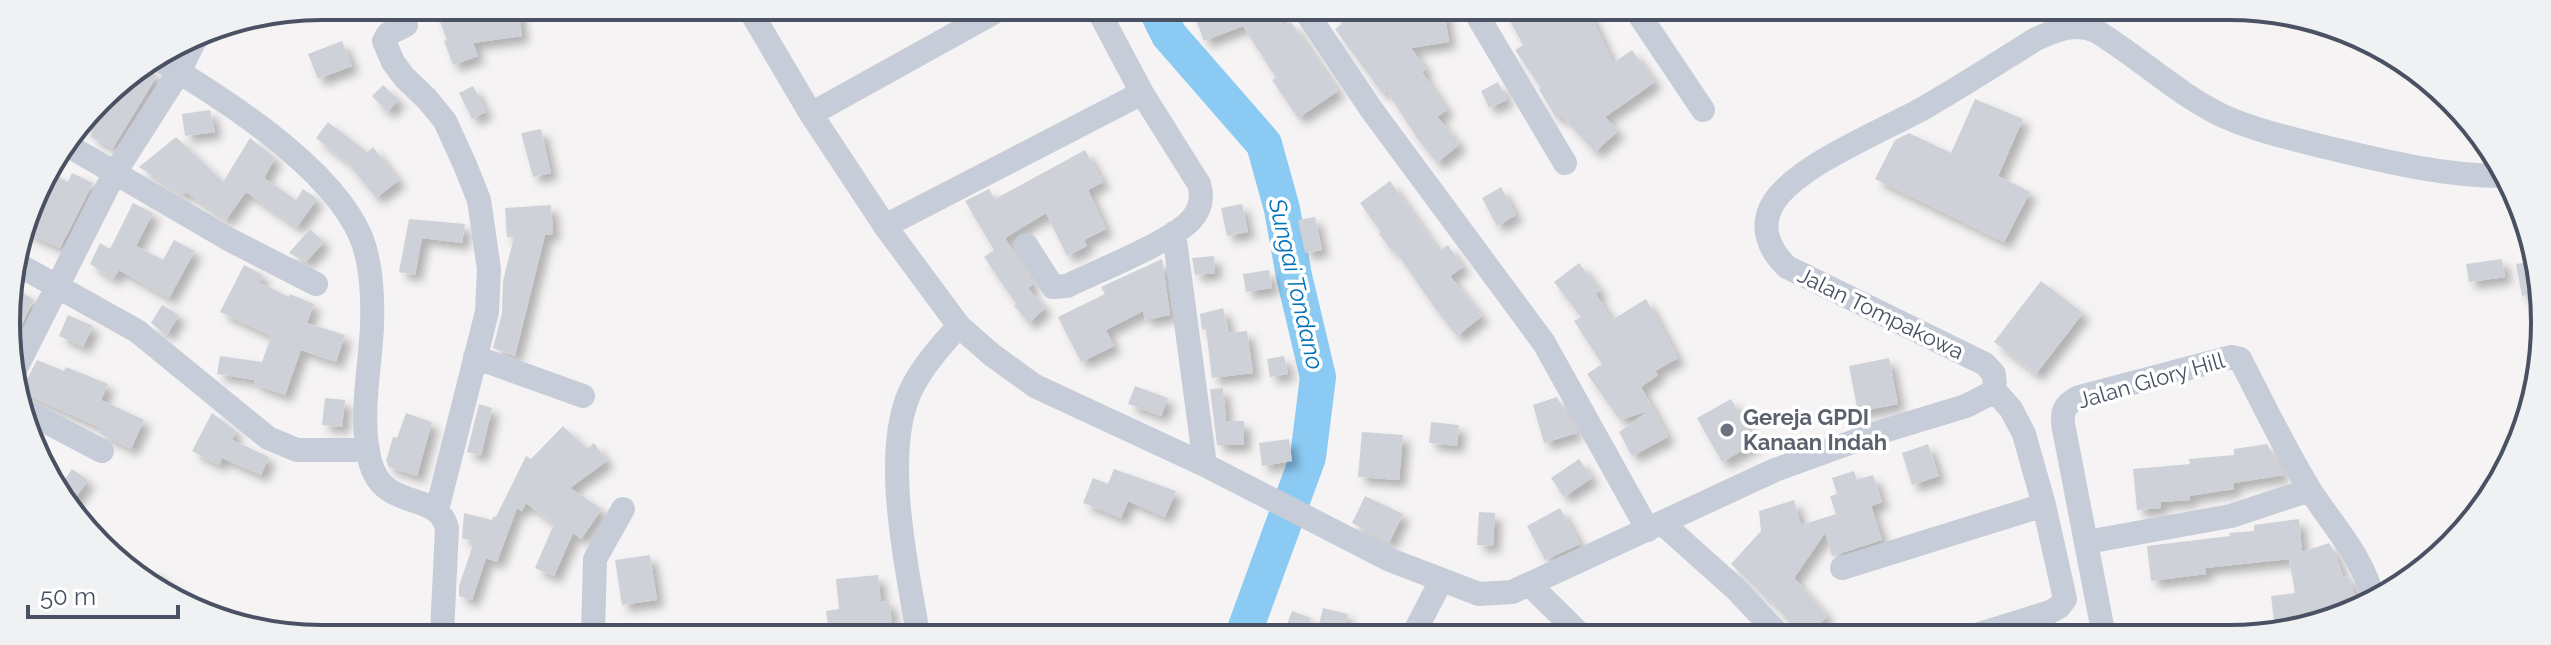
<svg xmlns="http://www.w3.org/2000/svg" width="2551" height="645" font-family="Raleway,sans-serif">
<defs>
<filter id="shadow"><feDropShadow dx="7" dy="7" stdDeviation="4" flood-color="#0004"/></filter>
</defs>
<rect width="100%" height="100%" fill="#f5f3f3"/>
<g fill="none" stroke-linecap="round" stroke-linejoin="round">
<!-- river -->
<path stroke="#8bcaf2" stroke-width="36" d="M1156,9l13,26 95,109 18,65 12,67 24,101 -10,80 -65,178"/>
</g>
<!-- building -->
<path fill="#cfd1d8" filter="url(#shadow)" d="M434,6l84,1 4,29 -49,7 5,13 -25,9 -9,-24 3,-1z
M1192,9h85l7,17 7,-4 47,69 -40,27 -26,-38 4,-2 -33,-52 -39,15z
M1333,9h111l5,33 -38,6 15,21 -4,3 25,38 -10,7 23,27 -23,19 -20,-25 -31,-48 -4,3 -41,-56 -6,-8 7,-5z
M1504,10h84l25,53 19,-13 23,32 -50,35 13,14 -23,21 -34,-37 -5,3 -17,-29 2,-1 -26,-38 8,-5z
M342,41l10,25 -34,13 -10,-25z
M144,66l13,10 -44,72 -22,-11 2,-6 -11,-5 31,-41z
M1498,82l9,18 -18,8 -8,-17z
M383,85l16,15 -12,12 -15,-16z
M473,86l13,26 -14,7 -13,-26z
M1975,99l48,20 -25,57 32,16 -26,50 -129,-63 20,-39 14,-7 42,20z
M210,110l5,22 -30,4 -3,-22z
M328,122l39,30 6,-5 26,33 -23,18 -29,-36 -31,-24z
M541,129l10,44 -18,4 -12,-44z
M176,137l47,45 27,-44 25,20 -11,20 32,22 7,-11 14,10 -20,28 -51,-35 -20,28 -40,-28 -3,3 -44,-28z
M1085,150l18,32 -15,8 18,39 -22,11 3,6 -20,10 -21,-43 -41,25 28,46 -5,4 17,20 -16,15 -15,-17 2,-2 -32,-47 10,-7 -29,-49 24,-12 6,10z
M48,171l20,11 4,-9 21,10 -33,65 -35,-16 14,-50z
M1390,181l49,70 9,-6 15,22 -13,9 32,40 -25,20 -23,-29 -40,-58 -2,2 -13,-17 2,-2 -21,-29z
M1501,187l15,28 -19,11 -15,-28z
M133,203l20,10 -17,33 27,14 11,-20 21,11 -26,47 -50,-28 -6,9 -23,-15 10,-21 10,6z
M1242,204l6,28 -21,4 -6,-28z
M551,205l2,29 -8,1 -30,121 -22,-8 9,-35 1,-32 11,-44h-7l-2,-29z
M1315,217l7,33 -17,3 -7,-33z
M409,219l56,5 -3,19 -40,-5 -7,37 -16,-3z
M310,229l14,13 -18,20 -17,-9z
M1214,256l1,17 -20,2 -3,-17z
M1162,259l8,56 -25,5 -2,-9 -37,19 8,16 -33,16 -23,-45 47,-23 -4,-7z
M2502,259l3,18 -36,5 -3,-18z
M2539,260v33l-17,3 -6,-32z
M1579,263l21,27 -4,4 16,26 34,-21 32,59 -23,13 3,4 -17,12 27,50 -36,19 -13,-24 29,-21 -28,9 -33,-46 15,-10 -28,-43 7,-4 -27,-35z
M244,265l19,10 -4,7 30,15 1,-3 24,10 -7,19 38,12 -9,27 -35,-12 -16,45 -31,-11 1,-4 -38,-6 3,-18 42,6 9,-26 -51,-24z
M1269,270l3,18 -26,4 -3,-18z
M2041,281l42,32 -47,61 -42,-32z
M14,288l20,12 -23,45 -4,-44z
M162,305l17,10 -12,20 -16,-12z
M1223,308l6,25 18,-2 6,42 -41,5 -6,-49 -4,1 -2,-16z
M68,315l25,11 -10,21 -24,-11z
M1284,356l4,18 -18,3 -3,-18z
M1889,358l9,46 -40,8 -9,-46z
M37,360l27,11 2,-4 42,17 -7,16 43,20 -13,29 -32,-16 2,-5 -76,-34 -9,-2 -1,-5 12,-8z
M1135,386l33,12 -7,18 -33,-12z
M1223,388l3,33h18v24h-27l-7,-56z
M1557,397l20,36 -33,10 -11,-38z
M325,398l20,2 -3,27 -20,-2z
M1731,399l25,44 -34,19 -25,-44z
M479,404l13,4 -11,47 -14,-3z
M212,413l24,18 -4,9 37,17 -8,18 -39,-17 -3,7 -27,-14z
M406,413l26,9 -15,54 -28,-9 -3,-6 7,-24 4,1z
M1431,422l28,3 -2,21 -28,-3z
M563,426l24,23 7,-6 13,18 -37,27 32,21 -21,30 -8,-6 -19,43 -19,-8 19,-44 -28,-21 -4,8 -5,-3 -20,54 -11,-4 -14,42 -13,-4v-10l15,-44 -12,-4 2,-25 28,7 2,-4 2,1 30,-61 5,3z
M1362,432l41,3 -4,45 -41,-3z
M1289,439l3,22 -30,5 -3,-23z
M1928,444l11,32 -27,9 -10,-32z
M2267,444l17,31 -50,8v6l-45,7 1,4 -30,2 1,6 -24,2 -4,-41 57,-5 -1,-5 45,-4v-6z
M1579,459l13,19 -28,19 -13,-19z
M72,469l16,11 -20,29 -10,-20z
M1114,469l62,22 -11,26 -37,-16 -7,17 -38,-15 10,-25 15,6z
M1854,471l3,9 16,-5 9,27 -11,4 11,34 -50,16 -7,-23 -31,45 34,38 -22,20h-4l-33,-37 -1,1 -37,-36 30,-33 -2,-20 35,-11 7,25 35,-11 -6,-18 7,-2 -5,-16z
M1365,496l38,18 -14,29 -37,-20z
M1560,508l20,36 -35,16 -18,-34z
M1479,512l16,1 -2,33 -16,-1z
M2299,519l3,33 27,-9 6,10 8,23 6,1 10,32 -65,11 1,5 -20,3 -4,-32 24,-3 -6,-34 -84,9 1,6 -55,7 -4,-35 83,-10 -1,-3 25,-2v-6z
M650,555l7,45 -35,5 -7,-45z
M150,569l36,27 -2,5 -37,-15 -5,-5z
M878,575l3,27 8,-1 3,21 -63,9 -3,-20 13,-2 -3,-30z
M1323,608l25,6 -5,21 -25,-6z
M1292,611l19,7 -7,17h-21z"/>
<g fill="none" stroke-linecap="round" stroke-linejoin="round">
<!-- minor -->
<path stroke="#c6ccd8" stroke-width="24" d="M402,6l4,19 -18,9 -4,7 9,21 11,15 23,22 18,22 20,44 14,35 10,69 -2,43 -50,198
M748,7l63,107 74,112 74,100 33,29 43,31 170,79 185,95 89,34 33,-2 263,-122 102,-37 89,-27 29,-15 -1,-17 -9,-10 -198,-97c-19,-18 -28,-42 -13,-65 24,-37 108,-71 148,-93 39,-22 77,-47 114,-70 20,-9 38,-17 60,-8 43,26 81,63 127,85 33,15 71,23 106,32 58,14 115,28 175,28
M1304,9l67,100 173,234 104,187
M1474,10l91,153
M1636,10l67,100
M156,58c65,39 175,108 205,179 11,27 12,61 11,90 -2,42 -13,92 -2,134 13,52 67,28 77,67l-5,105
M811,114l191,-106
M67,145l163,95 86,44
M885,226l257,-133
M1174,233l31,232
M1026,245l27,42 14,-1c30,-15 104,-44 124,-66 10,-11 12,-23 8,-36l-57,-91 -45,-85
M17,264l120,67 131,107 29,12h71
M475,357l108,39
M14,372l100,-198 65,-102 20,-40
M18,407l84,44
M1662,523l75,67 43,46
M2087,542l144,-26 79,-26
M1842,568l202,-63
M1530,585l51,50
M593,634l2,-75 28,-50
M918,634c-11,-67 -39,-188 -4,-250 12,-22 28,-40 45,-58
M1413,635l28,-54
M1973,636l77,-24 9,-5 6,-8 -21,-94 -20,-71 -13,-25 -16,-18
M2104,636l-40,-207c-3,-16 -1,-24 15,-32l152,-40 9,2c23,44 44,89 70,131 25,39 53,66 64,112"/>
</g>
<!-- markers -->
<circle fill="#6b7280" stroke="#fff" stroke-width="3" cx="1727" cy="430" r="8"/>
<g text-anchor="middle" stroke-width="7" stroke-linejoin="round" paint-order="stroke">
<!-- street labels -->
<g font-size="22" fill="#495162" stroke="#fff">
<text transform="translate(1881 313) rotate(26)" y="8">Jalan Tompakowa</text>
<text transform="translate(2151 380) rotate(-16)" y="8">Jalan Glory Hill</text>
</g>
<!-- worship labels -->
<g font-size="22" font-weight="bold" fill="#5b616d" stroke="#fff" text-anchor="start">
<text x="1743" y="425">Gereja GPDI<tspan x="1743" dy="25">Kanaan Indah</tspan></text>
</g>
<!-- water labels -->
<g font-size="24" font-style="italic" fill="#0373bb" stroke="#fff">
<text transform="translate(1296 284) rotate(77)" y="8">Sungai Tondano</text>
</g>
</g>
<!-- crop -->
<path d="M0 0H2551V645H0ZM322 20H2229A302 302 0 0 1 2531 322V323A302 302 0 0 1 2229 625H322A302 302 0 0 1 20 323V322A302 302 0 0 1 322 20Z" fill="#f0f1f2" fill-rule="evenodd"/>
<path fill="none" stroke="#495162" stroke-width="4" d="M322 20H2229A302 302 0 0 1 2531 322V323A302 302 0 0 1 2229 625H322A302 302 0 0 1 20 323V322A302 302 0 0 1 322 20Z"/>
<!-- scale -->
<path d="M28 605v12h150v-12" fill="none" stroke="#495162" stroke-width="4"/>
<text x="40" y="605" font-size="24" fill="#495162" stroke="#ffffff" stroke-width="6" paint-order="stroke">50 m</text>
</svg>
